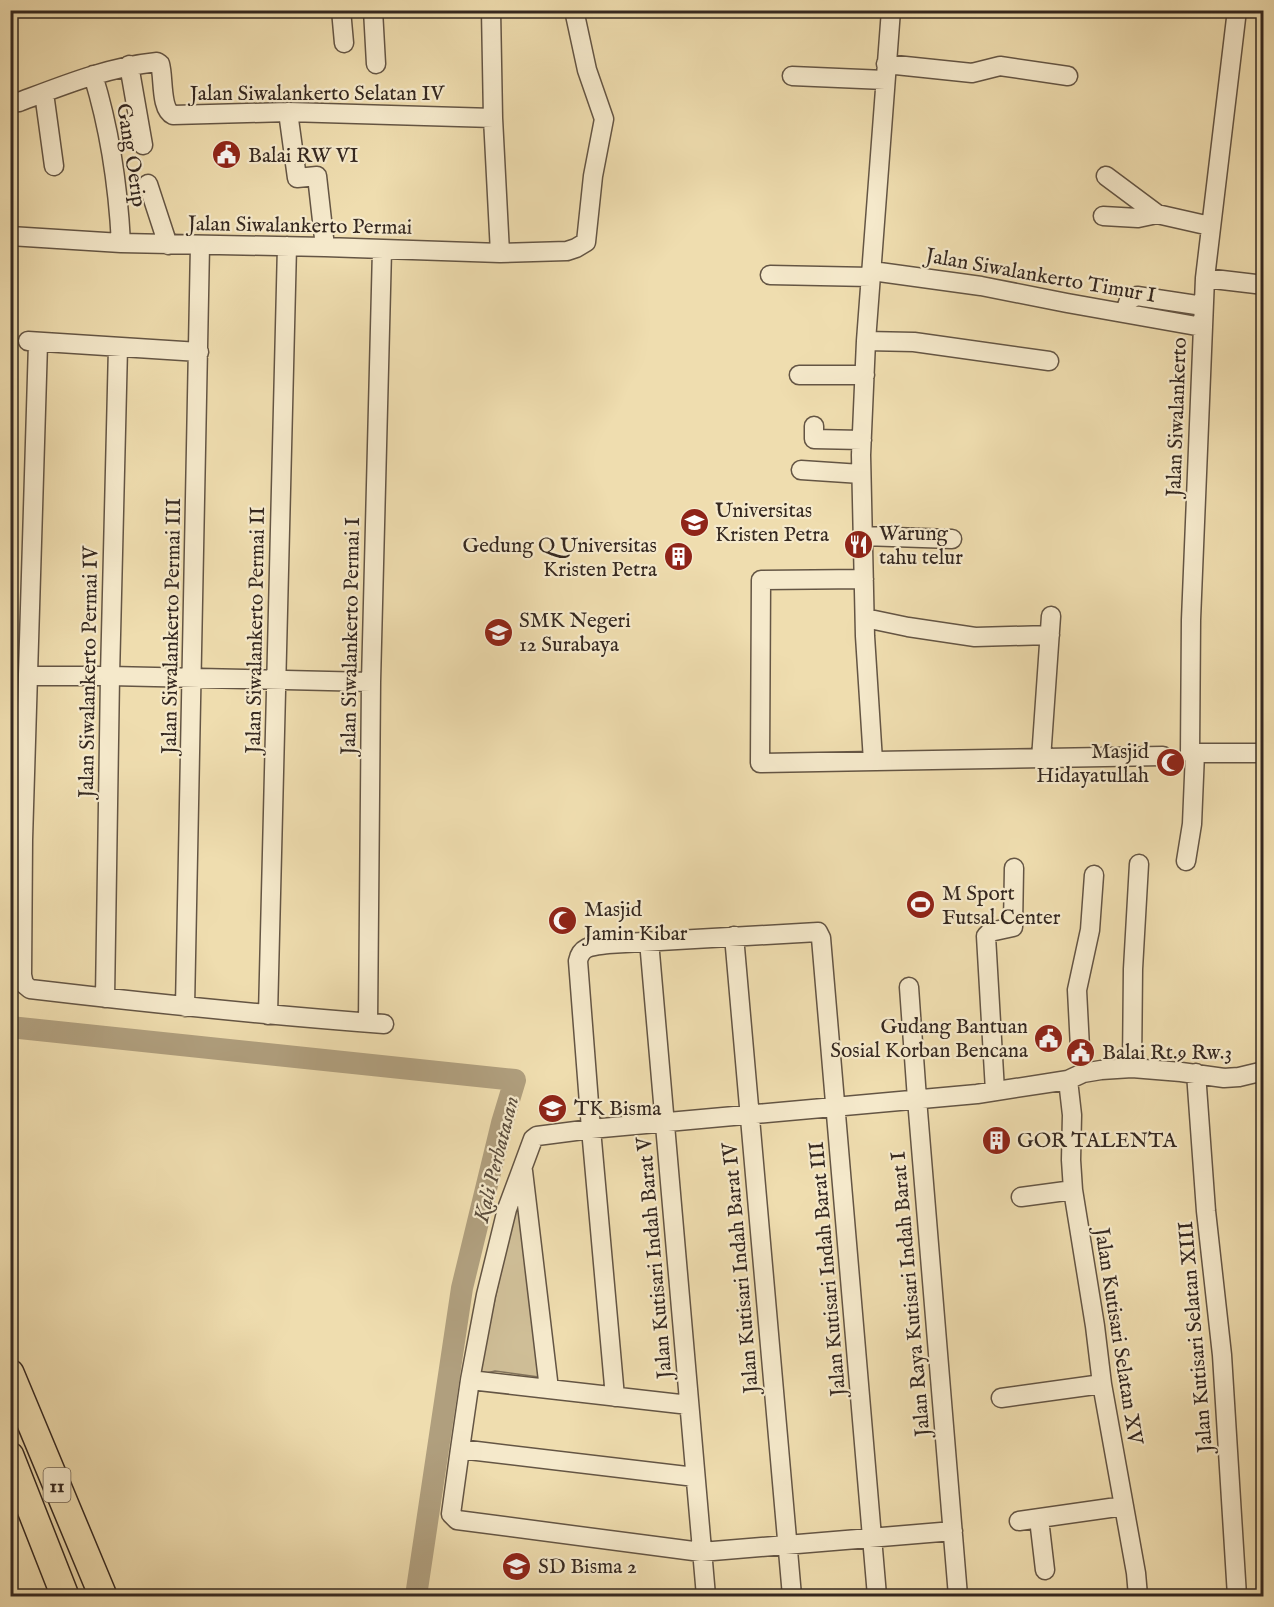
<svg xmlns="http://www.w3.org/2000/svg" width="1274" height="1607" font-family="'IM FELL English',serif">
<rect width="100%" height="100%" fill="#efddaf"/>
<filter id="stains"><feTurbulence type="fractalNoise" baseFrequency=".00333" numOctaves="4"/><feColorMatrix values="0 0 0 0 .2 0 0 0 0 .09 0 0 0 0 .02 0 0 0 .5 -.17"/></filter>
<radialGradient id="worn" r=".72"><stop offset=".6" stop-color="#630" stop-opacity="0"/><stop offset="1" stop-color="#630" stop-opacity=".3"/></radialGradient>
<!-- green -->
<path fill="#cfbe97" stroke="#82735c" stroke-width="1.5" d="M519,1191l27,187 -51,-7 -17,4z"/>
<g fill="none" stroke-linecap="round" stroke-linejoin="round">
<!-- river -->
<path stroke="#b09f7e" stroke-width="22" d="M10,1027l505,53 -13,43 -40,165 -46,308"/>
<defs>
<path id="minor" d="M341,10l3,33
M373,10l3,54
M491,10l2,108 7,135
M1237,10l-32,268 -14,342 -1,133h74
M886,64l86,9 28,-7 68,10
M129,65l14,80
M93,75c17,55 25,110 28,168
M792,76l93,4
M44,93l10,73
M10,103l9,-1c45,-17 89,-35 138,-40l3,2c4,13 0,45 13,51l115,-3 205,6
M288,112l9,66 20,-2 8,71
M1106,176l51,38 53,12
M148,184l20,61
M1103,216l35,2 19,-4
M10,236l111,7 204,4 175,6 67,-2 9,-3 10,-6 7,-66 11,-57 -17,-49 -13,-60
M872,271l109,15 86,17 135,24
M770,275l101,2
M1205,278l59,7
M1125,312l4,-12 8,-4 66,10
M28,341l171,11
M866,341l48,1 135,19
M38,343l-15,497 -1,135 2,9 6,5c118,14 236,26 354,35
M799,375h66
M814,426v13l48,1
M801,470l60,4
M863,536l89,3
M864,579l-103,1 -1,183 403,-7
M865,618l43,9 67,10 75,-2
M29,676h81l261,6
M1041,759l10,-143
M873,761l-8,-125 -4,-181 5,-114 25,-331
M1186,861l6,-37 3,-71
M734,936l58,660
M649,941l57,655
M909,987l8,112 41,497
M105,998l5,-322 8,-329
M185,1007l15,-762
M268,1015l19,-769
M368,1023l3,-341 11,-432
M1080,1048l-3,-58 13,-60 4,-55
M1132,1068l1,-99 6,-105
M1196,1073l10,138 16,144 15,241
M1068,1080l4,35 -1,45 2,30 22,136 7,58 34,189 2,23
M995,1091l-9,-155 4,-4 23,-5 1,-59
M523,1171l26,218
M1021,1197l52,-7
M470,1380l16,-85 21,-86 26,-70 4,-3 54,-7 386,-35 91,-14 15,-7 18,-3 31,-2 49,4 43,6 15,-1 25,-6
M615,1397l-24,-268 -13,-168c3,-16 16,-15 30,-17l210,-12 3,6 56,658
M1001,1398l101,-14
M460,1449l10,-69 219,25
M695,1477l-235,-28 -9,65 6,6 244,32 252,-21
M1039,1519l6,51
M1019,1521l105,-15"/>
<path id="highway" d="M10,1373l93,223
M10,1456l55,140"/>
</defs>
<!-- minor casing -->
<use href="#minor" stroke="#645544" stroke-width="21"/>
<!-- highway casing -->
<use href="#highway" stroke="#352820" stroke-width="30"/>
<!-- minor -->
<use href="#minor" stroke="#f5e9cb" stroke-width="18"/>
<!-- highway -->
<use href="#highway" stroke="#efddaf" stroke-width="27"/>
</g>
<!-- icons -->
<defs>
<symbol id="civic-disc" viewBox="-11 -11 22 22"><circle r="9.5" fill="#8f2418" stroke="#f5e9cb"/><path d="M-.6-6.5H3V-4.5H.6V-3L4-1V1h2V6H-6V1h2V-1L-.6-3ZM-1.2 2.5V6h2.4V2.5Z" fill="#fff"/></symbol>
<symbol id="university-disc" viewBox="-11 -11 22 22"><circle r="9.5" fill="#8f2418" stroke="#f5e9cb"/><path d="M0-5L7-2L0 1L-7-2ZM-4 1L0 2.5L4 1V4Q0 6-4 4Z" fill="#fff"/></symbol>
<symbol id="restaurant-disc" viewBox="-11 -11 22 22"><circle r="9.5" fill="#8f2418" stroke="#f5e9cb"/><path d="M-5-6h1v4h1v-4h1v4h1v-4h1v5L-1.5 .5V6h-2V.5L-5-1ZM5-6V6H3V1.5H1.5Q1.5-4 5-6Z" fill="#fff"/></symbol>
<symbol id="building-disc" viewBox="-11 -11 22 22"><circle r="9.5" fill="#8f2418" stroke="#f5e9cb"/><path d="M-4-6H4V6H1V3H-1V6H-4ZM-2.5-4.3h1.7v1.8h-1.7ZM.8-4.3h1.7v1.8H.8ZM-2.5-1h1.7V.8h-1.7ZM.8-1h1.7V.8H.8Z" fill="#fff"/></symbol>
<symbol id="school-disc" viewBox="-11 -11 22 22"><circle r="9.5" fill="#8f2418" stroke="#f5e9cb"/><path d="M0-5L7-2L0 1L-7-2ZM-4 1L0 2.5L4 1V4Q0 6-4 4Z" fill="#fff"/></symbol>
<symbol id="mosque-disc" viewBox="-11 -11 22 22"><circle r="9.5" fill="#8f2418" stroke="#f5e9cb"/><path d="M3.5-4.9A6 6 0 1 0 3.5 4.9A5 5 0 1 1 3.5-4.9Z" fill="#fff"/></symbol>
<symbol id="stadium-disc" viewBox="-11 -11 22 22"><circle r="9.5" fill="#8f2418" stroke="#f5e9cb"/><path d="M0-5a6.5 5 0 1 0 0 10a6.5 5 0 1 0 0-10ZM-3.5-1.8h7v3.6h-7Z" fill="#fff"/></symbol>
</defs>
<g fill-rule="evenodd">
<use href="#civic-disc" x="210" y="138" width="33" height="33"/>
<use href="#university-disc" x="678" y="506" width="33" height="33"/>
<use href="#restaurant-disc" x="842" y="528" width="33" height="33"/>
<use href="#building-disc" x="662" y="540" width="33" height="33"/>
<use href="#school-disc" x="482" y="616" width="33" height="33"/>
<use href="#mosque-disc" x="1154" y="746" width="33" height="33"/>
<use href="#stadium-disc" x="904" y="888" width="33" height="33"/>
<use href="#mosque-disc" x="546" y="904" width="33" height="33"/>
<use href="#civic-disc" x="1032" y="1022" width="33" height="33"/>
<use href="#civic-disc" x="1064" y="1036" width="33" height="33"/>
<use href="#school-disc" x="536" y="1092" width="33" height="33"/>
<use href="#building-disc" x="980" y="1124" width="33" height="33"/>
<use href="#school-disc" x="500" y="1550" width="33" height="33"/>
</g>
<g text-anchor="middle" stroke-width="4.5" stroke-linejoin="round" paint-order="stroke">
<!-- shield labels -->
<rect fill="#f5e9cb" stroke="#6f6253" stroke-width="1.5" x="43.5" y="1468" width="27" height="34" rx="4.5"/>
<g font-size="20" font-weight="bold" fill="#352820">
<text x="57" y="1492">11</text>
</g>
<!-- street labels -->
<g font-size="21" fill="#352820" stroke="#f5e9cb">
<text x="317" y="100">Jalan Siwalankerto Selatan IV</text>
<text transform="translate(132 155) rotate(81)" y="7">Gang Oerip</text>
<text transform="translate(300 225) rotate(1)" y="7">Jalan Siwalankerto Permai</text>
<text transform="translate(1041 275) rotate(10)" y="7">Jalan Siwalankerto Timur I</text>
<text transform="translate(1176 417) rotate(-88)" y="7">Jalan Siwalankerto</text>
<text transform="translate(171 626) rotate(-89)" y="7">Jalan Siwalankerto Permai III</text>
<text transform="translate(255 630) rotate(-89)" y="7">Jalan Siwalankerto Permai II</text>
<text transform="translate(350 636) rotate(-89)" y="7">Jalan Siwalankerto Permai I</text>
<text transform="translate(88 672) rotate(-89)" y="7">Jalan Siwalankerto Permai IV</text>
<text transform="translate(654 1258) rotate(-95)" y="7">Jalan Kutisari Indah Barat V</text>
<text transform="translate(740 1268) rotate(-95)" y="7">Jalan Kutisari Indah Barat IV</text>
<text transform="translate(827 1269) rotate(-95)" y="7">Jalan Kutisari Indah Barat III</text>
<text transform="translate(910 1294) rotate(-95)" y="7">Jalan Raya Kutisari Indah Barat I</text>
<text transform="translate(1119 1336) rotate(81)" y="7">Jalan Kutisari Selatan XV</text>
<text transform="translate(1195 1337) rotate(-95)" y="7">Jalan Kutisari Selatan XIII</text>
</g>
<!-- poi labels -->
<g font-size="21" fill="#352820" stroke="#f5e9cb" text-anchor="start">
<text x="248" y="162">Balai RW VI</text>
<text x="715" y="517">Universitas<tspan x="715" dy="24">Kristen Petra</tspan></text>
<text x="879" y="540">Warung<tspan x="879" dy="24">tahu telur</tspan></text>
<text x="657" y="552" text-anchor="end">Gedung Q Universitas<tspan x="657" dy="24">Kristen Petra</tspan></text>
<text x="519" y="627">SMK Negeri<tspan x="519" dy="24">12 Surabaya</tspan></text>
<text x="1149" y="758" text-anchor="end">Masjid<tspan x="1149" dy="24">Hidayatullah</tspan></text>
<text x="942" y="900">M Sport<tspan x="942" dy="24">Futsal Center</tspan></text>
<text x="584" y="916">Masjid<tspan x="584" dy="24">Jamin Kibar</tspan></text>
<text x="1028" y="1033" text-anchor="end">Gudang Bantuan<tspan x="1028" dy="24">Sosial Korban Bencana</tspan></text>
<text x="1102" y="1059">Balai Rt.9 Rw.3</text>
<text x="574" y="1115">TK Bisma</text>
<text x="1017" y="1147">GOR TALENTA</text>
<text x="538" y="1573">SD Bisma 2</text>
</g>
<!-- water labels -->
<g font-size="22" font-style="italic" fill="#5a4c3c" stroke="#f5e9cb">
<text transform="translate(495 1159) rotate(-76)" y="8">Kali Perbatasan</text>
</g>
</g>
<!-- margin -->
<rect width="1274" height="1607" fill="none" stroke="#efddaf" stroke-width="36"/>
<rect x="12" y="12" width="1250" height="1583" fill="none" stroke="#352820" stroke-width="3"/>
<rect x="18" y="18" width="1238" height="1571" fill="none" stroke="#352820" stroke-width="1.5"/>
<rect width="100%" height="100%" filter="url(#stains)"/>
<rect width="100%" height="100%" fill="url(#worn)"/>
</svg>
